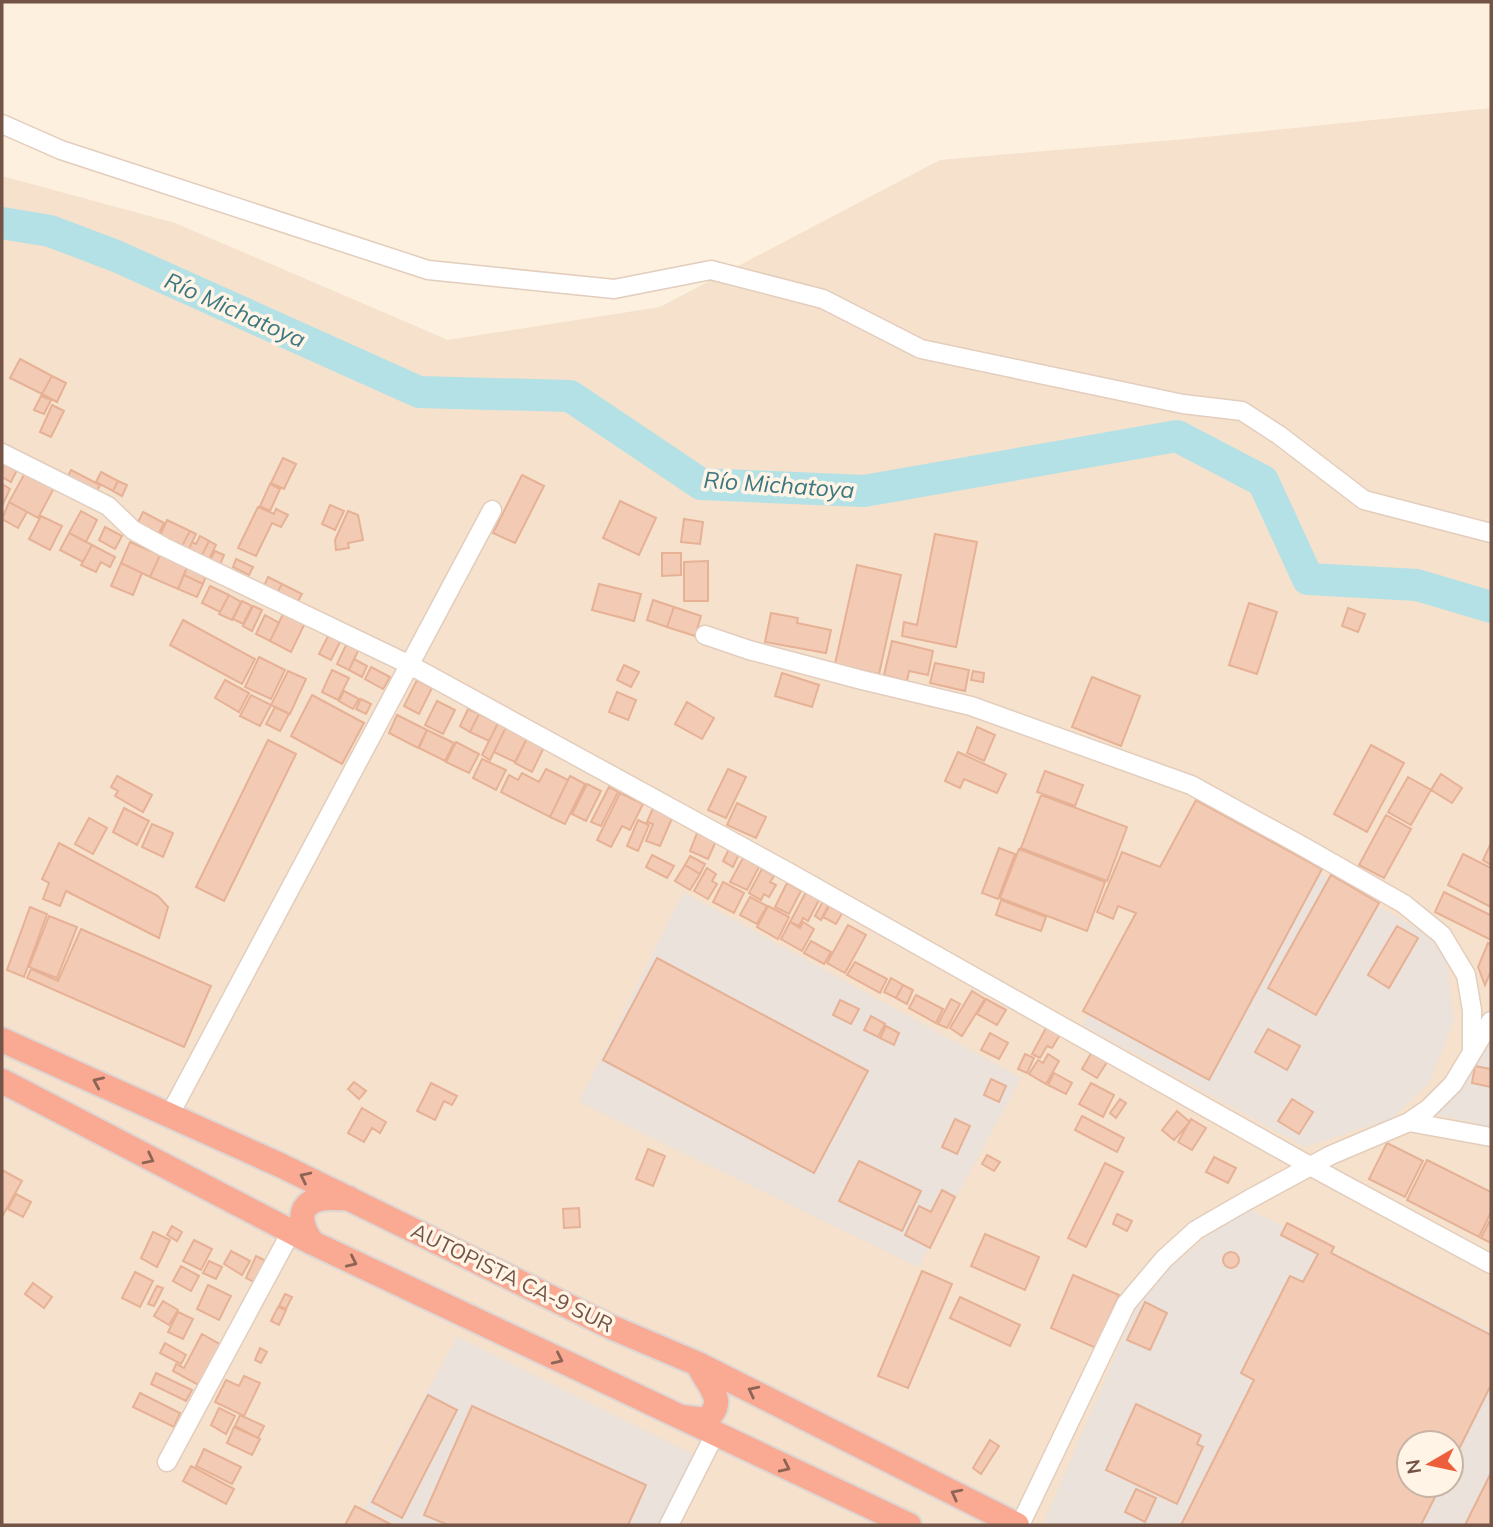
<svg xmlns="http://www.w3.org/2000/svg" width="1493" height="1527" font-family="Mulish,sans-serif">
<rect width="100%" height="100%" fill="#fdf0de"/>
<!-- residential -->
<path fill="#f5e1cc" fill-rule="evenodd" d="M1491,108v1417h-1489v-1349l173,47 273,117 212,-33 280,-147 246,-21zM1409,1443h42v42h-42z"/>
<!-- industrial -->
<path fill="#eae2db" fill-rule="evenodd" d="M1197,806l231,128 19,30 7,56 -24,62 -38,36 -87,29 -222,-122z
M683,892l338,186 -103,189 -339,-165z
M1491,1039v88l-58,-14 22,-24z
M1243,1206l248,126v144l-24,49h-417l-6,-3 99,-231zM1409,1443h42v42h-42z
M457,1337l244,121 -40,67h-262l-35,-17z"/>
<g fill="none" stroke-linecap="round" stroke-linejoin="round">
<!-- river -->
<path stroke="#b3e1e6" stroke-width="32" d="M2,223l48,8 66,25 303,136 151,4 131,88 163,7 313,-55 86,45 45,98 109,6 74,22"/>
</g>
<!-- building -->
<path fill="#f3cbb5" stroke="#e6b195" stroke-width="2" d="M20,359l32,17 -10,18 -32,-16z
M52,376l14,7 -9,19 -15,-8z
M41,396l10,4 -7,14 -10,-4z
M52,405l12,6 -13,26 -11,-5z
M283,458l13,6 -12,25 -13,-6z
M3,462l14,8 -6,12 -9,-5z
M71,470l29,15 -6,12 -29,-15z
M101,472l17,9 -5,10 -17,-9z
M25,473l29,15 -16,30 -29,-16z
M522,475l22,11 -29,57 -22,-10z
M118,481l9,4 -5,11 -9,-5z
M2,484l8,5 -8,17z
M270,484l10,5 -10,22 -10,-5z
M620,501l36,17 -17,37 -36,-17z
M9,502l18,10 -9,16 -16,-9z
M330,505l14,6 -9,19 -13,-6z
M258,507l16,7 2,-5 12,6 -7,12 -9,-4 -16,33 -18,-8z
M81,511l16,9 -11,22 -17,-9z
M348,511l10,4 5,25 -15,3 1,5 -13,2 -1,-10z
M143,512l21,11 -7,14 -21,-11z
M41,516l21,10 -12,24 -21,-11z
M684,519l19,3 -3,22 -19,-2z
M167,520l23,11 -9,17 -22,-10z
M105,527l17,9 -7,13 -16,-9z
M190,531l6,3 -8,17 -7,-3z
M69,533l23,12 -9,17 -23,-12z
M935,534l42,8 -21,105 -54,-11 2,-14 13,3z
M200,536l9,5 -8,16 -13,-6 4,-9 4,2z
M209,541l7,4 -8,16 -7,-4z
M130,542l30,13 -10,22 -29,-14z
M92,545l23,12 -5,10 -9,-5 -5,10 -15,-7z
M215,551l9,4 -5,12 -10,-5z
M662,553h19v22l-19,1z
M160,555l27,12 -9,22 -28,-12z
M236,559l17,8 -4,8 -16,-8z
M708,561v40h-24v-39z
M189,562l19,9 -5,13 -19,-9z
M121,563l21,10 -9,22 -22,-9z
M857,565l44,10 -22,99 -44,-10z
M184,575l19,9 -6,13 -19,-8z
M268,577l14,7 -5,9 -13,-7z
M282,584l20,10 -5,9 -20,-10z
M599,584l42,10 -7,27 -42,-11z
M210,586l19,9 -9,17 -18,-9z
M229,595l12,7 -9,18 -13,-6z
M653,600l21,7 -7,20 -20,-7z
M242,601l10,5 -9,18 -10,-5z
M1249,603l28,9 -20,62 -28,-9z
M253,606l9,4 -10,21 -9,-5z
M674,607l27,9 -6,20 -28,-9z
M1348,608l17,6 -7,18 -16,-6z
M284,612l21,11 -14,29 -21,-11z
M771,613l27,5 -1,5 34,7 -5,23 -61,-11z
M265,615l14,8 -9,18 -14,-7z
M183,620l72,39 -13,25 -72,-39z
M331,630l12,6 -12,24 -12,-6z
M348,641l12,6 -11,23 -12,-6z
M892,641l41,10 -5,24 -19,-4 -2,10 -23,-6z
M259,657l26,13 -14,29 -26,-12z
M354,659l13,7 -5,11 -13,-7z
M935,663l34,7 -4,21 -35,-8z
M624,665l15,7 -8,15 -14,-7z
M371,667l19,10 -7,12 -18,-10z
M332,670l17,8 -11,22 -16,-8z
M288,671l18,8 -16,35 -19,-9z
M973,671l11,2 -1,9 -12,-2z
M782,673l37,12 -7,22 -37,-11z
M1092,677l48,19 -19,50 -49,-19z
M225,680l24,13 -10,19 -24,-14z
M417,680l15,8 -13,26 -15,-8z
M344,691l15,8 -6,10 -14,-8z
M617,692l19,8 -8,20 -19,-8z
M251,695l20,10 -11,21 -20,-10z
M312,695l52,28 -22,41 -51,-28z
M361,699l10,5 -5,10 -10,-5z
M437,701l18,9 -12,24 -18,-9z
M687,702l27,16 -12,21 -27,-15z
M275,707l14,7 -9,17 -14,-7z
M468,709l11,5 -9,18 -10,-6z
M479,714l19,9 -9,18 -19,-9z
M397,715l30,15 -9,18 -29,-15z
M498,723l8,4 -16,33 -8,-5z
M506,727l21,11 -12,24 -21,-10z
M977,727l18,8 -11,26 -17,-8z
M427,730l27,13 -9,18 -26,-13z
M527,738l17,9 -12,25 -17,-9z
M268,740l28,14 -72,147 -28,-14z
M456,742l23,12 -10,19 -23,-11z
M1371,745l33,18 -37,69 -33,-18z
M958,752l48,22 -9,19 -33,-14 -4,9 -15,-7z
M482,759l24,11 -10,20 -23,-12z
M546,769l22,11 -18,37 -49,-25 8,-17 9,5 4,-7 17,9z
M728,769l18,8 -20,41 -18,-8z
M1045,771l38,14 -8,21 -38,-14z
M1441,774l21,14 -10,15 -21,-13z
M117,776l35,19 -9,17 -28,-16 3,-5 -7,-4z
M570,776l15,8 -20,40 -15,-7z
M1408,777l23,13 -20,35 -23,-13z
M587,784l14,7 -15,30 -14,-7z
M609,787l9,5 -17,34 -10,-4z
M620,793l23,11 -13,26 -8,-4 -11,21 -14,-7z
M1041,795l86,32 -20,54 -86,-33z
M1196,800l126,69 -113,211 -126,-69 53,-98 -18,-7 -5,13 -16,-7 25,-60 38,15z
M737,803l29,14 -10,21 -29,-13z
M124,808l25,13 -12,24 -24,-13z
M653,808l20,8 -13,30 -14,-5 7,-17 -6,-2z
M1386,815l25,14 -27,49 -25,-13z
M89,818l18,10 -14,26 -18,-10z
M638,820l11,5 -11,26 -11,-5z
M152,824l21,9 -10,24 -21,-10z
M697,833l19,8 -8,18 -18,-8z
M59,843l99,53 10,11 -9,31 -93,-47 -6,15 -17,-7 6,-16 -7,-4z
M1491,843v22l-8,-5z
M999,848l16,6 -17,45 -16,-6z
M729,849l10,5 -6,13 -10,-6z
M1019,849l86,33 -18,49 -87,-33z
M1463,854l28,14v39l-43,-22z
M652,855l22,11 -7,12 -21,-11z
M690,856l15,8 -5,10 -15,-9z
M743,858l16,9 -12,23 -17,-8z
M685,865l15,9 -10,16 -15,-9z
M707,868l9,6 -4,7 5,3 -9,15 -14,-8z
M762,869l12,7 -4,6 6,3 -7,12 -5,-3 -3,6 -12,-7z
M1331,875l48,28 -63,112 -48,-27z
M723,882l21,11 -10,20 -21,-11z
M787,883l14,8 -12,23 -14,-7z
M806,892l13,8 -11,21 -5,-3 -4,8 -9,-4z
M1444,892l46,23 1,-4v29l-56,-28z
M750,897l17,9 -10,18 -17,-9z
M1001,900l45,17 -5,14 -45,-16z
M823,901l6,3 -8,16 -6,-4z
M832,901l13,7 -9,16 -13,-7z
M768,906l21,11 -11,22 -21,-12z
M30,907l17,7 -23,63 -17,-7z
M49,916l28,11 -20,51 -28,-11z
M790,922l10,6 3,-6 11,7 -12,22 -21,-12z
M848,925l18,10 -21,38 -18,-10z
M1397,926l21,12 -29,50 -21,-13z
M81,929l130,57 -27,61 -157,-69 4,-9 27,12z
M811,941l20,11 -7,12 -20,-11z
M1488,943l3,1v27l-6,14 -7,-18z
M657,958l211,113 -54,102 -211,-113z
M855,962l32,17 -7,14 -33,-18z
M891,978l12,7 -7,13 -12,-6z
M903,985l10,5 -6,14 -11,-6z
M972,991l13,8 -23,37 -12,-8z
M916,995l27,14 -7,14 -27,-15z
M951,999l9,5 -13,24 -9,-4z
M986,999l20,11 -9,15 -20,-11z
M840,1000l19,9 -8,15 -18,-9z
M871,1016l14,8 -7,13 -14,-7z
M886,1026l13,7 -5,12 -14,-7z
M1047,1026l14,7 -9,15 -5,-2 -7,12 -8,-4z
M1268,1029l32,17 -13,24 -32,-18z
M990,1033l18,10 -9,16 -18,-9z
M1093,1050l16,9 -12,19 -15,-9z
M1025,1054l9,4 -7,15 -9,-4z
M1048,1054l11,7 -13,23 -17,-10 9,-14 5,3z
M1475,1066l16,3v18l-19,-4z
M1054,1073l18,10 -6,11 -18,-9z
M991,1079l15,7 -7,16 -15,-7z
M354,1082l12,9 -7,8 -11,-10z
M431,1083l26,13 -5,9 -8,-4 -9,19 -18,-9z
M1091,1083l23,12 -11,22 -24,-13z
M1120,1099l6,4 -10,15 -6,-5z
M1292,1099l21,13 -14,22 -21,-13z
M362,1108l24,14 -6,11 -8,-5 -8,14 -16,-9z
M1177,1111l13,11 -16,18 -12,-10z
M1082,1116l42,22 -7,14 -42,-22z
M955,1119l15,7 -13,28 -15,-7z
M1191,1119l15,9 -14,22 -14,-8z
M1387,1143l36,18 -18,36 -36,-18z
M648,1149l17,7 -12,30 -17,-7z
M987,1155l13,7 -6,9 -12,-7z
M1214,1157l22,11 -8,15 -22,-11z
M1427,1160l64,32v20l-12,25 -72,-37z
M859,1161l62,30 -19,40 -63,-30z
M1105,1163l18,9 -37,75 -18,-9z
M2,1170l20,11 -20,36z
M942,1190l13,7 -25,51 -25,-13 14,-29 12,6z
M16,1194l15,8 -8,15 -15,-8z
M579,1208l1,19 -16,1 -1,-19z
M1117,1214l15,7 -5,10 -14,-7z
M1489,1222l2,1v20l-10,-5z
M1287,1223l47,24 -3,6 160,82v50l-40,80v-22h-42v42h32l-20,40h-240l73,-145 -13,-7 49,-97 13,6 15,-28 -37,-19z
M172,1226l10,6 -5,9 -10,-6z
M153,1232l17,8 -13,27 -16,-9z
M985,1234l54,23 -14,33 -54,-24z
M194,1240l18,9 -11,21 -18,-9z
M231,1251l19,10 -8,14 -18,-11z
M1223 1260a8 8 0 1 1 16 0a8 8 0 1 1-16 0Z
M256,1256l14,7 -10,22 -14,-7z
M209,1261l13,6 -6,12 -13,-6z
M181,1266l18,10 -8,15 -18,-10z
M922,1271l30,13 -44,104 -30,-12z
M135,1272l18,9 -13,26 -18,-9z
M1073,1275l46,20 -23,53 -45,-20z
M33,1283l19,14 -8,11 -19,-14z
M208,1285l23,11 -12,24 -22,-11z
M157,1286l6,2 -9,18 -6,-2z
M285,1294l7,3 -6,12 -7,-3z
M960,1297l60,28 -10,21 -60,-28z
M163,1301l15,9 -9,15 -15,-9z
M1145,1302l22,11 -17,37 -23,-10z
M278,1307l8,3 -7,15 -8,-4z
M178,1312l15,7 -10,20 -15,-7z
M202,1334l21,12 -21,41 -29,-16 3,-7 8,4z
M165,1343l21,12 -5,9 -21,-11z
M260,1348l7,4 -6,11 -6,-3z
M156,1373l36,17 -6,11 -35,-17z
M244,1376l16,7 -16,33 -29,-14 11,-22 13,6z
M140,1393l40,20 -6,14 -41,-20z
M428,1395l29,15 -55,108 -30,-16z
M1136,1404l65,31 -4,9 6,3 -26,57 -71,-34z
M472,1406l174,79 -18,40h-180l-24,-10z
M219,1408l16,8 -9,18 -15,-9z
M240,1415l24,11 -6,12 -23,-12z
M234,1427l26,12 -8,16 -25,-12z
M990,1440l9,6 -18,28 -8,-6z
M204,1449l37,18 -9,17 -36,-18z
M191,1466l43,23 -8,15 -43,-23z
M1491,1473v52h-26z
M1136,1489l20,9 -11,24 -20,-10z
M355,1506l37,19h-47z"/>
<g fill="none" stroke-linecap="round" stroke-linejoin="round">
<defs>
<path id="minor" d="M2,124l59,26 367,120 186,19 97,-19 112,29 98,50 262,55 59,7 37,24 85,65 127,33
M2,453l106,53 25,24 31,17 246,118 378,207 522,294 181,98
M705,635l44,15 113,30 109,26 220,79 113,62 100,57 38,31 24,40 6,35v41
M170,1114l322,-604
M1409,1122l82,15
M167,1462l124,-230
M669,1525l46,-91
M1020,1525l106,-221 38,-45 32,-29 52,-30 83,-45 78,-33 19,-13 25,-25 38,-63"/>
<path id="highway" d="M2,1040l278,125 331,162 87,37 319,161
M2,1081l311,162 596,282
M313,1243c-12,-15 -19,-38 7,-44 9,-2 20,0 29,-1
M681,1417l24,3c25,-19 1,-36 -7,-56"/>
</defs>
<!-- minor casing -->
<use href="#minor" stroke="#e3cdbd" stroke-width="21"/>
<!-- highway casing -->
<use href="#highway" stroke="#ddd6d3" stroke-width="28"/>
<!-- minor -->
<use href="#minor" stroke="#fff" stroke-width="18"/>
<!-- highway -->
<use href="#highway" stroke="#faa992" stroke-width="24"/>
</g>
<!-- one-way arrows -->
<defs><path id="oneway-chevron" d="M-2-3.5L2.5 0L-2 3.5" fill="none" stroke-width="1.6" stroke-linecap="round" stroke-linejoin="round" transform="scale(1.75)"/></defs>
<g stroke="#8e6555">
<use href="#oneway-chevron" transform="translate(98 1082) rotate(-156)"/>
<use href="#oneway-chevron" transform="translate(149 1159) rotate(27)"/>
<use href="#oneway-chevron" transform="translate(305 1177) rotate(-154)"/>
<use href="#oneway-chevron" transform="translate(352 1262) rotate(25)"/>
<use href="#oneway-chevron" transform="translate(558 1359) rotate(25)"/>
<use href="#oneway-chevron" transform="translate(753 1391) rotate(-153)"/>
<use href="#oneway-chevron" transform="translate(785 1467) rotate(25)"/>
<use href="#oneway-chevron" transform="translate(956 1494) rotate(-153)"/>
</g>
<g text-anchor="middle" stroke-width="7" stroke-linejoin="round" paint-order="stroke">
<!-- street labels -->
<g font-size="21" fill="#735446" stroke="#fff4e5">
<text transform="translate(512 1278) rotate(26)" y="7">AUTOPISTA CA-9 SUR</text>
</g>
<!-- water labels -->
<g font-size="23" font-style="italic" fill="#3c7881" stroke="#fff4e5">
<text transform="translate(235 310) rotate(24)" y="8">Río Michatoya</text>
<text transform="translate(779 485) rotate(4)" y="8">Río Michatoya</text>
</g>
</g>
<!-- border -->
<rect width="1493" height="1527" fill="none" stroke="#735446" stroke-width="7"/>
<!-- north arrow -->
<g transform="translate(1430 1464) rotate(261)"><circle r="33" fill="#fff4e5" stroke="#c7b4a5" stroke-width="2"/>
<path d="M0-5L12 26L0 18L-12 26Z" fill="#ed5e3d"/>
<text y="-10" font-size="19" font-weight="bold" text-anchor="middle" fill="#735446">N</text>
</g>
</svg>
